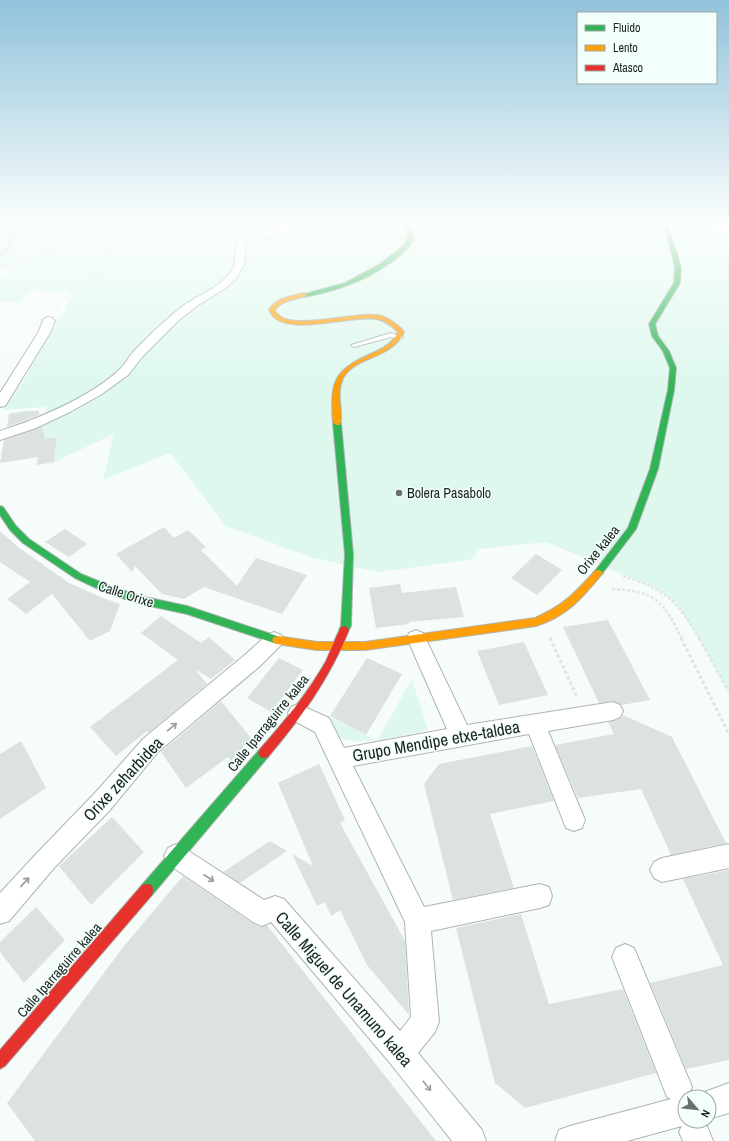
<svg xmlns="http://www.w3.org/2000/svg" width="729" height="1141" font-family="'Archivo Narrow',sans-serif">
<rect width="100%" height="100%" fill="#f6fcf9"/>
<!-- green -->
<path fill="#def8ee" d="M0,225h712l17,14v453l-30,-53 -21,-33 -13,-12 -16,-9 -103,-43 -66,7 -10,11 -92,12 -68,-15 -84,-31 -56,-73 -67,27 11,-46 -60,28 3,-25 -16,3 -5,-15 12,-5 -2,-13 -43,3 22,-31 12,-24 27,-44 5,-13 6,-5 -42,-3 -14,13 -19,-2v-22l10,-4 -10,-9z
M412,679l16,51c-23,5 -77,20 -97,3l-1,-16 47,24z"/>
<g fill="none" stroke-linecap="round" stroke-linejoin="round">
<!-- stream -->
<path fill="#aed7c8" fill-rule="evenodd" d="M16,225h4l-10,23 -10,8v-3l6,-6z"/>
</g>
<!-- building -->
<path fill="#dbe2df" d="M25,411h14v4l-32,12 2,-13z
M42,427l3,12 12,-2 -3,25 -17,3 1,-8 -38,6 4,-23z
M164,527l10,11 14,-8 18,17 -5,3 36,36 19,-28 51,17 -25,39 -78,-27 -20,12 -22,-5 -27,-28 -3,6 -16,-18z
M65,529l22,15 -18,13 -24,-15z
M0,531l18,16 51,36 34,15 17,6 -10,27 -20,10 -38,-47 -26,20 -19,-15 23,-17 -30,-20z
M536,554l26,16 -25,25 -26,-17z
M400,584l2,9 54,-6 8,30 -55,5v2l-33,4 -7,-40z
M161,616l40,27 8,-6 26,23 -24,19 -16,-10 12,15 -59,49 -1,-2 -31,25 -26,-29 88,-67 -37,-27z
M608,620l42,80 -28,5 -9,-4 -14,2 -36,-76z
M524,642l24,53 -49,10 -22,-54z
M279,658l24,12 -32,42 -24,-14z
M367,658l35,16 -36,61 -36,-19z
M221,701l30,37 -20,23 -3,-4 -42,31 -25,-36z
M623,715l49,22 54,106 -55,12 -30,-66 -63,9 -23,-53 59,-11 -6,-12 13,-4z
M21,741l25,47 -46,31v-65z
M532,746l22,55 -64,13 24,74 -61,12 -29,-116 15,-20z
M319,764l26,56 -5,3 65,118 4,74 -42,-50 -27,-55 -9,6 -6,-14 -8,4 -25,-52 21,12 -35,-83z
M112,817l32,35 -53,53 -32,-39z
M270,841l17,10 -47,32 -17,-11z
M729,870v190l-43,9 -36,-86 73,-18 -40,-86z
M183,876l69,47 9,4 6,-2 169,216h-401l-28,-38 117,-157z
M36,907l29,33 -41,43 -24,-31v-10z
M521,914l28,90 74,-15 33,84 -131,35 -30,-25 -39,-155z"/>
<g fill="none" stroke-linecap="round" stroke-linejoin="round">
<defs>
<path id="lane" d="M391,333l12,4 -3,2 -9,-2 -37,10 -3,-2z"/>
<path id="street" d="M291,225h11l-14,8 -42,10 -2,22 -9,15 -11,9 -27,17 -18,14 -36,36 -15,19 -26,19 -32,18 -34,16 -36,12v-9c38,-12 93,-35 121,-63 5,-5 8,-12 13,-17 14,-15 29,-29 45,-42 16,-13 39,-20 52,-37 7,-10 2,-22 8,-32z
M48,317l4,1 3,3 -5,12 -43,70 -2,3 -5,1v-14l38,-60 5,-12 -1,-1z
M416,630l7,3 44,92 146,-23 7,3 3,6 -3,6 -7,3 -65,11 37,89 -3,8 -8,3 -8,-3 -37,-94 -176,32 71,141 116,-23 9,3 3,9 -3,9 -9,3 -109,23 8,91 -4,10 -17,21 64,77 4,11h-34l-62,-78 -119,-141 -9,4 -9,-4 -85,-58 -4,-8 4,-8 8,-4 8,4 80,52 11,-4 9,3 116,132 11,-14 -6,-95 -90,-190 -24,-13 -3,-6 3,-6 7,-3 31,14 15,30 103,-19 -40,-91 2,-5z
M274,632l7,3 2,5 -2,5 -21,21 -102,86 -48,58 -56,58 -45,53 -9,3v-31l38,-41 56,-58 50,-56 102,-84 21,-19z
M729,844v24l-67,14 -8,-4 -4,-8 4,-8 8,-4z
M625,944l9,4 58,139 -4,9 1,1h-4v24h20l8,20h-30l-4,-9 3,-6 -55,15h-72l4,-11 11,-4 101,-27 -4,-2 -55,-140 4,-9z
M729,1083v30l-20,6v-22h-12l2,-3z"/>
<path id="fast" d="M406,225h4c2,5 4,10 3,15 -8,18 -47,39 -65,45 -12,5 -25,8 -38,11l-6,1 -3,-2 44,-12 35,-19 24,-19 4,-9z
M664,225h4l13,42 -1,16 -25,41 3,12 11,15 7,17 -2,22 -16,79 -22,60 -35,46h-6l-2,-2 2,-2 33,-43 22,-59 18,-79 2,-22 -7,-17 -11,-15 -3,-12 25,-41 1,-16z
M334,421h3l4,2 12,131 -2,72 -4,7 -3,1 -3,-1 -2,-3 2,-4 4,-72 -12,-131z
M0,506l3,1 13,19 13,13 52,35 34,14 30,9 42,9 93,31 2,3 -2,3 -3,1 -90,-30 -42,-9 -36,-11 -34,-16 -52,-35 -13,-13 -10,-15z
M264,748l4,1 2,4 -2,4 -116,138 -5,1 -5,-1 -1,-5 1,-5 118,-136z"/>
<path id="slow" d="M304,293l3,2 -1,1c-9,3 -26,5 -31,14 10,25 83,-1 107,6 9,4 16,8 22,16 -13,28 -48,23 -61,46 -8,16 1,33 -3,47h-3l-4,-2c-3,-44 1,-53 42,-71 10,-4 18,-10 23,-20 -6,-6 -12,-11 -21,-13 -25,-5 -96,21 -108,-9 6,-12 23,-14 35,-17z
M598,570l3,1 2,2 -2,2c-20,24 -34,41 -65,51l-171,24h-48l-40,-6 -3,-1 -2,-3 2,-3 3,-1 40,6h48l170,-24c29,-13 39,-24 60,-47z"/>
<path id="jam" d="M344,626l3,1 2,3c-19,48 -48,88 -81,127l-4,1 -4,-1 -2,-4 2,-4c24,-27 48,-56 66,-88 5,-11 9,-23 15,-34z
M147,884l5,1 1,5 -1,5 -147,171 -5,3v-19l142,-165z"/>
</defs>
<!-- lane casing -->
<use href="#lane" stroke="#aeb4b2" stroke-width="2"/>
<!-- street casing -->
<use href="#street" stroke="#aeb4b2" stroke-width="2"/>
<!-- fast casing -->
<use href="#fast" stroke="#aeb4b2" stroke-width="2"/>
<!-- slow casing -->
<use href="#slow" stroke="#aeb4b2" stroke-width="2"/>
<!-- jam casing -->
<use href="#jam" stroke="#aeb4b2" stroke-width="2"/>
<!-- path-far2 -->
<path stroke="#e2e5e4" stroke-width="1.5" stroke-dasharray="2 1" stroke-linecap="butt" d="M0,246l20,-21
M0,266c12,-1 22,-4 33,-8 26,-10 43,-23 72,-15v5l9,11c-15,21 -42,28 -58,49"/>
<!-- path-far1 -->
<path stroke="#e2e5e4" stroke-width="2.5" stroke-dasharray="3 2" stroke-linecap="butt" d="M623,576c44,14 53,24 77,63
M612,589c44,2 51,12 70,50"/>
<!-- path -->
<path stroke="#e2e5e4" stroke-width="3" stroke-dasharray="3.5 2.5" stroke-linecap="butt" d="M550,638l27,59
M681,638l48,96
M699,638l30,54"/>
<!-- lane -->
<use href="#lane" fill="#fefffe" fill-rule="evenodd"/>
<!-- street -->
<use href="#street" fill="#fefffe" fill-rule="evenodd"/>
<!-- fast -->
<use href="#fast" fill="#30b455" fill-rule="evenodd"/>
<!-- slow -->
<use href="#slow" fill="#ff9f0a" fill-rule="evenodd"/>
<!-- jam -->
<use href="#jam" fill="#e5322d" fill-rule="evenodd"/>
</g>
<!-- one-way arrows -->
<defs><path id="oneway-shaft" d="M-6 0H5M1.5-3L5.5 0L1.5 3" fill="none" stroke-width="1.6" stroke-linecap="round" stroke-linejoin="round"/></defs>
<g stroke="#989c9b">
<use href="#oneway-shaft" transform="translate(172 727) rotate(-39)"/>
<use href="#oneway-shaft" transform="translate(209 878) rotate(33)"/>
<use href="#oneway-shaft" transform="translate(25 882) rotate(-47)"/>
<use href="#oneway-shaft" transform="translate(427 1086) rotate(51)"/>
</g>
<!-- sky -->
<linearGradient id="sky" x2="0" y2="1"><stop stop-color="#91c2db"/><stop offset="0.58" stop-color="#fbfefc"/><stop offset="1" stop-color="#fbfefc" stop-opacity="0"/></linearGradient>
<rect width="729" height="385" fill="url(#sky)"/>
<!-- markers -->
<circle fill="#686f6d" stroke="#f3fffa" stroke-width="1.5" cx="399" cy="493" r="4"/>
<g text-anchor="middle" stroke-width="3" stroke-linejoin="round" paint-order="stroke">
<!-- poi labels -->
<g font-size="14" fill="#1c2321" stroke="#f3fffa" text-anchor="start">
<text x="407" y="498">Bolera Pasabolo</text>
</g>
<!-- street labels -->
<g font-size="14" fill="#1c2321" stroke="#f3fffa">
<text transform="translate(598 550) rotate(-51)" y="5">Orixe kalea</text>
<text transform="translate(126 594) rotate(18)" y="5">Calle Orixe</text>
<text transform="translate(268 723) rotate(-51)" y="5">Calle Iparraguirre kalea</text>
<text transform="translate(59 970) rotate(-49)" y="5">Calle Iparraguirre kalea</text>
</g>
<!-- near-street labels -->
<g font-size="17" fill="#1c2321" stroke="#f3fffa">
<text transform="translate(436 741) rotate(-10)" y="6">Grupo Mendipe etxe-taldea</text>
<text transform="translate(123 779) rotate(-47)" y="6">Orixe zeharbidea</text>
<text transform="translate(344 989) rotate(49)" y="6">Calle Miguel de Unamuno kalea</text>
</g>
</g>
<!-- legend -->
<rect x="577" y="12" width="140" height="72" fill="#f3fffa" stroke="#9da7a3"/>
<rect x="585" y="25" width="20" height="6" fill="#30b455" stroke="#9da7a3"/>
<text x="613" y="32" font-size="12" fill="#1c2321">Fluido</text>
<rect x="585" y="45" width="20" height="6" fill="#ff9f0a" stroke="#9da7a3"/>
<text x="613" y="52" font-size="12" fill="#1c2321">Lento</text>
<rect x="585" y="65" width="20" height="6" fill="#e5322d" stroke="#9da7a3"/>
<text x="613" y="72" font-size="12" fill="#1c2321">Atasco</text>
<!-- north arrow -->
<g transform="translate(697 1109) rotate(118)"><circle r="19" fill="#f3fffa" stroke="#9da7a3"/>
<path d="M0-3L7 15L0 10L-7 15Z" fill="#686f6d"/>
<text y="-6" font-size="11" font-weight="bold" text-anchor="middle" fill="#1c2321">N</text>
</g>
</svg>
